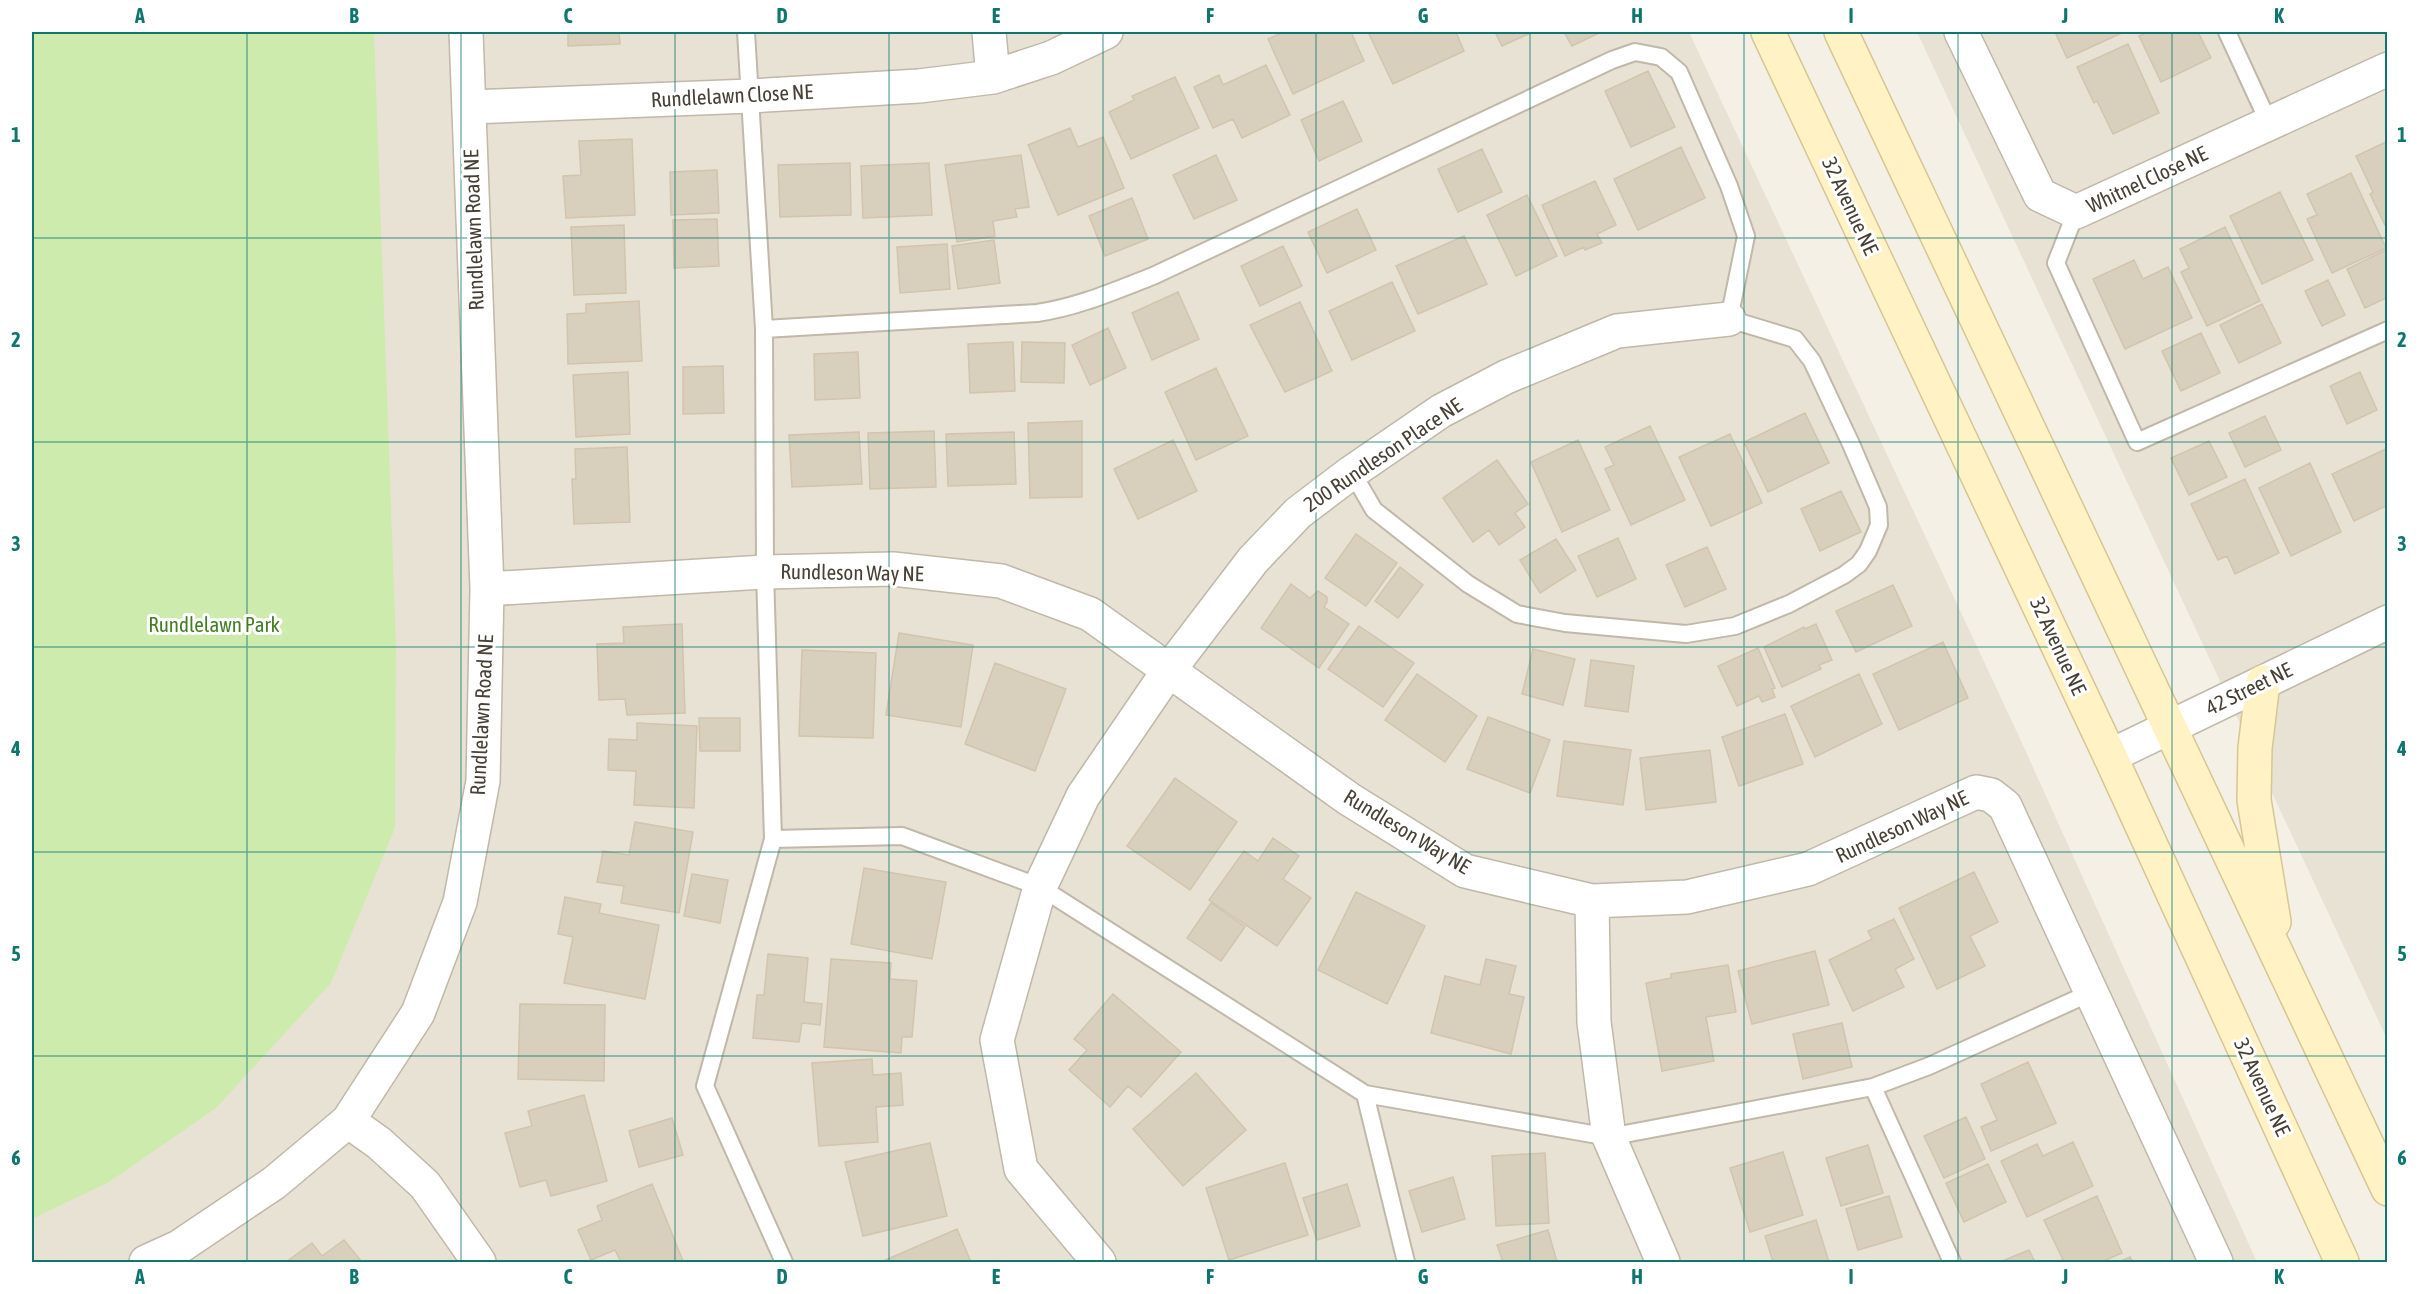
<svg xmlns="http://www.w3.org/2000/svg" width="2419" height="1294" font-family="'Asap Condensed',sans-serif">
<rect width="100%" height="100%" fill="#f4f0e6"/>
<!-- residential -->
<path fill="#e8e2d4" d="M32,32h1657l328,700 240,530h-2225z
M1917,32h470v1007z"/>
<!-- green -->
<path fill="#cdebac" d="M32,32h342l22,614 -1,182 -64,155 -115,125 -107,74 -77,37z"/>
<!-- building -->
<path fill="#d9cfbd" stroke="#d2c4ad" stroke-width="1.5" d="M568,32h51l1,12 -52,2z
M1284,32h67l13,29 -71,33 -25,-55z
M1368,32h88l8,19 -71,33z
M1495,32h38l-31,14z
M1564,32h37l-29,14z
M2055,32h69l-57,26z
M2149,32h49l13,26 -50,24 -22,-46z
M2128,44l31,69 -46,21 -16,-33 -3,2 -17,-36z
M1266,65l24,50 -48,23 -9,-19 -20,9 -19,-41 25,-12 4,10z
M1648,71l27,56 -44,20 -26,-56z
M1175,77l24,51 -68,31 -22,-47 25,-12 -2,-4z
M1343,101l19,40 -43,20 -18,-41z
M1070,128l8,19 25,-10 21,51 -66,27 -30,-70z
M632,139l3,76 -69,3 -3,-42 18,-1 -2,-34z
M2388,141v83l-3,1 -15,-31 3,-2 -17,-36z
M1681,147l24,51 -67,32 -24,-51z
M1482,149l20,43 -44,20 -20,-43z
M1021,155l8,52 -14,2 2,8 -24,4 2,15 -38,6 -12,-77z
M1216,155l21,45 -43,19 -21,-44z
M850,163l1,52 -71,2 -2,-52z
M929,163l3,52 -69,3 -2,-52z
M717,170l2,43 -48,2 -1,-43z
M2351,173l35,75 -54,25 -25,-54 10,-4 -10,-21z
M1595,181l21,44 -19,9 5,9 -17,7 -1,-3 -19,9 -23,-51z
M2280,192l33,68 -51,24 -32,-68z
M1527,195l30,61 -41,20 -29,-61z
M1132,198l16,41 -43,17 -16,-40z
M1357,209l19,41 -49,23 -19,-41z
M717,219l2,47 -45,2 -1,-48z
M624,225l2,68 -52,2 -3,-68z
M2225,227l35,74 -53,25 -26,-54 8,-4 -9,-19z
M1464,236l23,48 -69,30 -22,-48z
M994,240l6,43 -42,6 -6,-43z
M947,244l3,45 -50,4 -3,-46z
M1283,246l19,40 -42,20 -19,-40z
M2388,249v48l-23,11 -18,-39z
M2134,260l9,19 25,-12 24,51 -67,31 -32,-70z
M2328,280l17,35 -23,11 -17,-35z
M1392,282l23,49 -63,29 -23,-49z
M1178,292l21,47 -47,21 -20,-47z
M639,301l3,60 -74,3 -1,-50 19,-1v-9z
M1300,302l32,69 -47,21 -35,-67z
M2262,304l19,39 -42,20 -19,-38z
M1108,328l18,40 -36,17 -18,-40z
M2201,333l19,40 -39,18 -19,-40z
M1013,342l2,49 -45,2 -2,-49z
M1022,342l43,1 -1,40 -43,-1z
M858,352l2,46 -45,2 -1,-46z
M723,366l1,47 -41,1v-47z
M1216,368l32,68 -52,24 -31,-68z
M628,372l2,62 -54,3 -3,-62z
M2360,372l17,38 -30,14 -17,-38z
M1805,413l24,50 -61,29 -24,-50z
M2265,416l16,34 -36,17 -16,-34z
M1082,421v76l-52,1 -2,-75z
M1650,426l35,74 -54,25 -26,-56 9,-4 -9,-18z
M934,431l2,56 -66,2 -2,-56z
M859,432l3,52 -70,3 -3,-52z
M1014,432l2,52 -68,2 -2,-52z
M1730,434l32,69 -51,23 -32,-69z
M1173,440l24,51 -59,28 -24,-50z
M1578,440l32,70 -48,22 -31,-70z
M2209,441l18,36 -38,18 -18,-37z
M627,447l3,75 -56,2 -2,-45h4l-1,-30z
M2388,448v57l-34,16 -22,-47z
M1497,460l31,44 -13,9 10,14 -26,18 -10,-15 -16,12 -30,-44z
M2310,463l31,69 -50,24 -32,-68z
M2245,479l34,74 -44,21 -8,-18 -9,4 -27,-56z
M1841,491l20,41 -41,19 -19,-42z
M1356,534l41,29 -31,43 -41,-28z
M1618,538l18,41 -39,18 -19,-41z
M1556,539l20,31 -36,23 -20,-33z
M1707,547l19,42 -41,18 -19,-42z
M1400,567l23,18 -25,33 -23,-17z
M1291,584l19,14 8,-7 9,6v5l-3,5 25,17 -30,44 -58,-40z
M1893,585l19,41 -56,26 -20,-41z
M682,624l3,89 -58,2 -2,-16 -26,1 -2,-56 27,-1 -1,-16z
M1816,624l16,36 -13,5 2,4 -39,18 -18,-40 40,-20 1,2z
M1359,626l55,37 -31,44 -55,-38z
M899,633l74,12 -12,82 -75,-12z
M1943,642l25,56 -69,32 -26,-56z
M1758,648l17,40 -3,1 3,8 -13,5 -3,-6 -22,10 -19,-40z
M1533,649l42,10 -12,46 -41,-11z
M802,650l74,3 -3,85 -74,-2z
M1591,660l43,6 -6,46 -43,-6z
M995,663l71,26 -31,82 -70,-27z
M1417,674l60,42 -32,46 -60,-42z
M1859,674l23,50 -67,33 -24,-51z
M1785,714l18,50 -64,22 -17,-49z
M1488,717l62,23 -20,53 -63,-24z
M699,718h41v33h-40z
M637,723l60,3 -3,82 -60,-3 2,-34 -28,-1 1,-31 28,1z
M1564,741l67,9 -8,55 -66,-9z
M1710,750l6,52 -70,8 -6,-52z
M1175,778l62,44 -47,68 -63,-44z
M635,822l58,10 -14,81 -58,-10 3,-17 -27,-4 6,-31 26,4z
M1273,838l26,18 -16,23 28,19 -34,48 -68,-46 35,-49 14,10z
M864,868l82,14 -14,77 -81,-15z
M1974,872l24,50 -28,14 15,30 -48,23 -38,-81z
M692,874l36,6 -8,43 -36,-7z
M1356,892l69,34 -38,78 -69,-34z
M565,897l36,7 -2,9 60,12 -14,74 -81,-16 9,-46 -15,-3z
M1211,903l34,24 -24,34 -34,-23z
M1894,919l20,40 -19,10 9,18 -51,24 -24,-51 43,-21 -4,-8z
M1815,951l14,54 -77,19 -14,-53z
M768,954l40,4 -4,44 18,2 -2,21 -18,-2 -3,19 -46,-4 4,-43h7z
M831,959l60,4 -1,16 27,2 -5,56h-10l-1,16 -77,-6z
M1486,959l30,7 -7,28 15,3 -13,57 -80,-21 14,-57 35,9z
M1728,965l8,47 -30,5 8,44 -52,10 -16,-88 25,-5v-4z
M1113,994l68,58 -40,45 -13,-11 -18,21 -41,-37 18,-20 -13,-11z
M520,1004l85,1 -1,76 -86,-2z
M1842,1023l10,44 -49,12 -10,-45z
M872,1059l1,16 28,-2 2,32 -27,2 2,35 -59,4 -7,-83z
M2028,1062l28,61 -65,28 -10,-24 16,-7 -16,-36z
M1196,1073l50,57 -63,56 -50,-57z
M584,1095l23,86 -56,15 -5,-16 -26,7 -15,-54 27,-7 -4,-15z
M1966,1117l19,42 -41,19 -20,-42z
M672,1118l11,37 -44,12 -10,-36z
M2073,1142l20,44 -66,31 -26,-56 36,-17 6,12z
M930,1143l17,73 -84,20 -18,-74z
M1868,1145l15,48 -42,13 -15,-48z
M1783,1152l20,63 -53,17 -20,-64z
M1545,1153l4,70 -53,3 -4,-70z
M1285,1163l23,72 -79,25 -23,-72z
M1988,1164l18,38 -42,20 -18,-39z
M1453,1177l12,42 -43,13 -13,-41z
M652,1184l31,77 -62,1 -6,-12 -24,10 -13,-30 24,-10 -5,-14z
M1347,1184l13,42 -43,14 -14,-42z
M1889,1196l13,41 -44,13 -12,-41z
M2097,1196l25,57 -21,9h-37l-20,-42z
M1816,1220l13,42h-56l-8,-26z
M957,1229l14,33h-90z
M1548,1230l9,32h-54l-6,-17z
M344,1240l18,22h-76l26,-19 10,13z
M2029,1250l6,12h-35z
M2130,1257l3,5h-14z"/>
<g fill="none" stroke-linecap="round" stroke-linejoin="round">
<defs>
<path id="lane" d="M746,32l18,297 1,243 8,267 -68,247 79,176
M2227,32l42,91
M2076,212l-20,51 81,179 251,-112
M764,329l273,-16c41,-6 77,-22 116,-37l459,-216 23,-8 26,5 18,15 50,114 17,50 -17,83 66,20 17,22 39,83 27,63 1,18 -11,26 -9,13 -15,11 -55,29 -54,22 -49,8 -121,-11 -48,-9 -49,-30 -94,-74 -22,-38
M773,839l129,-3 138,51 325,207 244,43 264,-50 79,175
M1873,1087l56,-21 161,-73
M1365,1094l41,168"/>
<path id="street" d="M989,32l4,45
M1961,32l79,163 36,17 312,-143
M469,107l281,-11 169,-10 74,-9 58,-19 55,-26
M487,589l278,-17 128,-3 108,12 89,33 259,185 116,72 127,30 95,-4 121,-28 168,-77 15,3 14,11 211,456
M2110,756l278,-134
M1592,901l2,121 15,115 54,125
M348,1121l31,22 46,42 54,77
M146,1262l33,-15 95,-64 74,-62 70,-108 42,-111 23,-121 4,-192 -21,-557
M1099,1262l-78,-93 -24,-129 43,-153 43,-91 86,-126 84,-110 45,-47 54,-41 89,-61 65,-34 111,-46 112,-12"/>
<path id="secondary" d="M1768,32l342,724 232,506
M1841,32l547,1157
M2263,682l-8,66 -1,52 20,122"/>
</defs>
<!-- lane casing -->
<use href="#lane" stroke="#c0b8a8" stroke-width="20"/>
<!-- street casing -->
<use href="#street" stroke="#c0b8a8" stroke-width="36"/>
<!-- secondary casing -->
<use href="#secondary" stroke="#d7c693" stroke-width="36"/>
<!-- lane -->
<use href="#lane" stroke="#fff" stroke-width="16"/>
<!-- street -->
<use href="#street" stroke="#fff" stroke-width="33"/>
<!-- secondary -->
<use href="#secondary" stroke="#fff3c5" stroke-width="33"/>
</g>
<!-- grid -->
<path fill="none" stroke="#0f766e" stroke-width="1.5" stroke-opacity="0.55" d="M247,32v1230M461,32v1230M675,32v1230M889,32v1230M1103,32v1230M1316,32v1230M1530,32v1230M1744,32v1230M1958,32v1230M2172,32v1230M32,238h2356M32,442h2356M32,647h2356M32,852h2356M32,1056h2356"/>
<g text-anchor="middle" stroke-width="6" stroke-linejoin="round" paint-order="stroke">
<!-- street labels -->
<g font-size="21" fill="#474035" stroke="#fff">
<text transform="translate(732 96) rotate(-3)" y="7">Rundlelawn Close NE</text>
<text transform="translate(2147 180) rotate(-25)" y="7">Whitnel Close NE</text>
<text transform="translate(1850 206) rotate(65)" y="7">32 Avenue NE</text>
<text transform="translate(474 230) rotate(-92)" y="7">Rundlelawn Road NE</text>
<text transform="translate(1383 455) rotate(-34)" y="7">200 Rundleson Place NE</text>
<text transform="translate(852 573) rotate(1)" y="7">Rundleson Way NE</text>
<text transform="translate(2058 646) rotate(65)" y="7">32 Avenue NE</text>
<text transform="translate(2249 689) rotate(-26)" y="7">42 Street NE</text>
<text transform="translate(482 715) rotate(-87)" y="7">Rundlelawn Road NE</text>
<text transform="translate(1902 827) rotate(-25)" y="7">Rundleson Way NE</text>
<text transform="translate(1407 832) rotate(31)" y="7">Rundleson Way NE</text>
<text transform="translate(2262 1087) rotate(65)" y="7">32 Avenue NE</text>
</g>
<!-- park labels -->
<g font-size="21" fill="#437d24" stroke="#fff">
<text x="214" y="632">Rundlelawn Park</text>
</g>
</g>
<!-- border -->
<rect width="2419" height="1294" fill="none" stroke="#ffffff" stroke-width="66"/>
<rect x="33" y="33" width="2353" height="1228" fill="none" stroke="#0f766e" stroke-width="2"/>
<g font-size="20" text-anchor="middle" font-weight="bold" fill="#0f766e">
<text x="140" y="23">A</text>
<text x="354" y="23">B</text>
<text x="568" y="23">C</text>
<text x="782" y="23">D</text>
<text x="996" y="23">E</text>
<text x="1210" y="23">F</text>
<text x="1423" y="23">G</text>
<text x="1637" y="23">H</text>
<text x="1851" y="23">I</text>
<text x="2065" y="23">J</text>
<text x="2279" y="23">K</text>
<text x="16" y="142">1</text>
<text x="2402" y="142">1</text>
<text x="16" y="347">2</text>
<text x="2402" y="347">2</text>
<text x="16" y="551">3</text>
<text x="2402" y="551">3</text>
<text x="16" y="756">4</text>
<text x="2402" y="756">4</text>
<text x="16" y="961">5</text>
<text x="2402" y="961">5</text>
<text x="16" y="1165">6</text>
<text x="2402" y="1165">6</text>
<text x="140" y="1284">A</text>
<text x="354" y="1284">B</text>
<text x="568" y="1284">C</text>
<text x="782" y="1284">D</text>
<text x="996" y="1284">E</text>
<text x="1210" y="1284">F</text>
<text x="1423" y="1284">G</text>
<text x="1637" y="1284">H</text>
<text x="1851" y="1284">I</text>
<text x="2065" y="1284">J</text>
<text x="2279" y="1284">K</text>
</g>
</svg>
